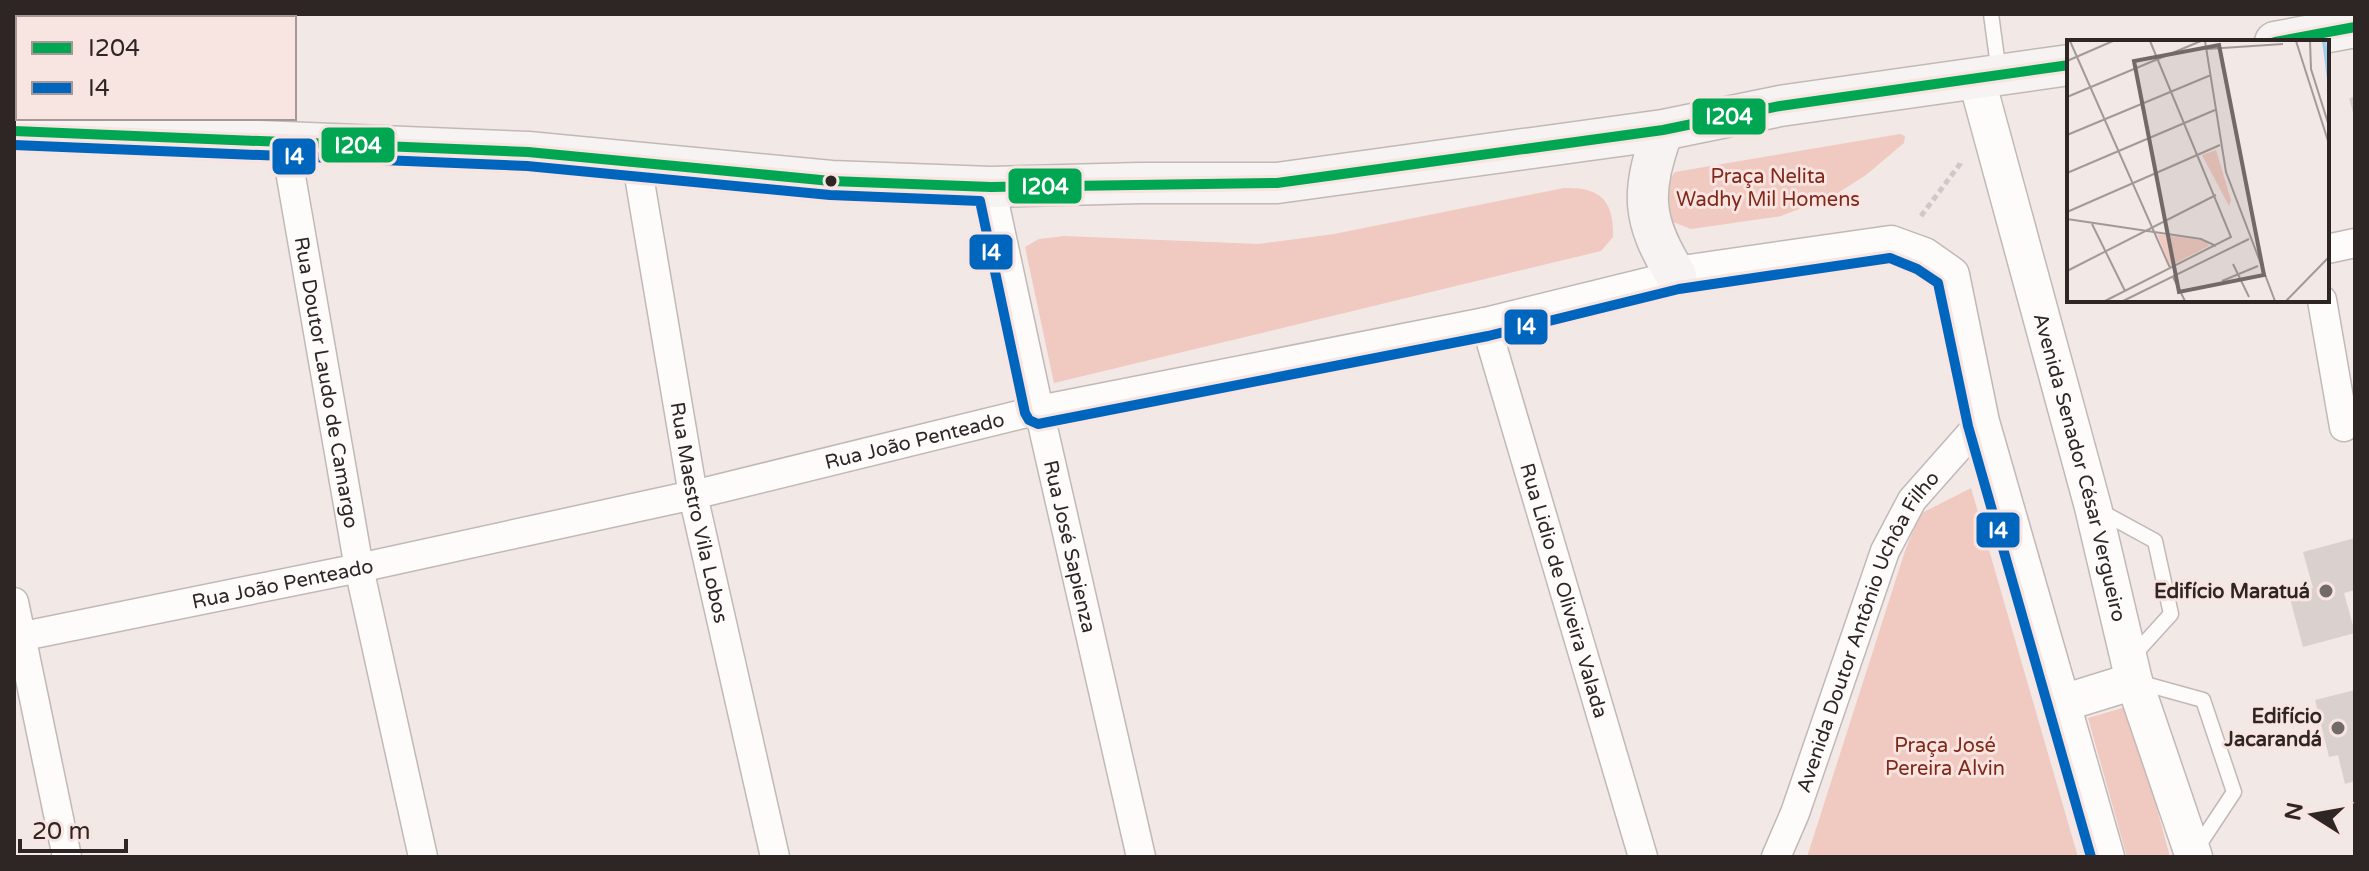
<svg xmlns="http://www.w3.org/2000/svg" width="2369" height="871" font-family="'Varela Round',sans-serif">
<rect width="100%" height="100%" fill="#f2e8e6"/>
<!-- green -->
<path fill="#f0c9c0" d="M1900,134l5,2 -1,7 -38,32 -33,21 -52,20 -90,13 -18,-7 -8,-13 -1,-22 11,-15z
M1564,188c36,-1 50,12 49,49l-12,14 -547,132 -29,-136 14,-8 25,-3 194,8 76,-10z
M1971,488l107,369h-271l98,-306 15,-37z
M2129,706l41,151h-43l-39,-139z"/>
<!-- building -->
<path fill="#dad1cf" d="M2355,97v19h-1l-5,-18z
M2355,538v52l-11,3 11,40 -52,14 -14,-52 24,-7 -10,-36z
M2355,690v91l-10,3 -7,-29 -9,2 -14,-57z"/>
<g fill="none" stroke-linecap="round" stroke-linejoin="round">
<defs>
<path id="service" d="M1991,14l8,59
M2100,511l55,30 16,73 -39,43
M2138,682l65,18 31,92 -39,59"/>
<g id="minor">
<path d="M39,18l1,-4"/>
<path id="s1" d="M285,142l74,426 64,289"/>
<path id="s2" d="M637,164l56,331 82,362"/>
<path id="s3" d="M991,187l48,223 102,447"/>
<path d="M2327,249l28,-6"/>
<path d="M2322,300l22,127"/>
<path id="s4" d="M1485,322l158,535"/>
<path d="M14,602l53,255"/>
<path id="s5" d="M14,638l345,-70 334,-73 346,-85 446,-88 191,-47"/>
<path id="s6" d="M1776,857l19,-44 90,-262 27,-51 69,-78"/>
</g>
<g id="tertiary">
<path id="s7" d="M1976,77l117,430 41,174 60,176"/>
<path d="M1676,275l215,-31 33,12 27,19 30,147 125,435"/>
<path d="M2063,703l71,-22"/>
</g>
<path id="secondary" d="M2275,42l80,-15
M1663,130c-22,62 -22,89 13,145
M14,131l514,21 303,29 160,6 149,-4h137l386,-53 117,-24 289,-41"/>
</defs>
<!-- service casing -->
<use href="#service" stroke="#c1b9b7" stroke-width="17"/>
<!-- minor casing -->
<use href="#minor" stroke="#c1b9b7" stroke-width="31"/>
<!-- tertiary casing -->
<use href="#tertiary" stroke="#c1b9b7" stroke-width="39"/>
<!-- secondary casing -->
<use href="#secondary" stroke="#c1b9b7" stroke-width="43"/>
<!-- path -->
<path stroke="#ccc9c8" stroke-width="5" stroke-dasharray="6 4" stroke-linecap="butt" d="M1921,216l39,-52 1,-4"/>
<!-- service -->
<use href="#service" stroke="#fdfcfb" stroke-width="14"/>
<!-- minor -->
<use href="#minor" stroke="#fdfcfb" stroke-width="28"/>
<!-- tertiary -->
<use href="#tertiary" stroke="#fdfcfb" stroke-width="36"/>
<!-- secondary -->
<use href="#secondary" stroke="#f7f3f3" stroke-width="40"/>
<defs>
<path id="bus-1" d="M2275,42l80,-15
M14,131l514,21 303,29 160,6 286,-4 386,-53 117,-24 289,-41"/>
<path id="bus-2" d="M14,145l513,21 303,29 150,6 45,212 4,7 9,4 450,-88 191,-47 211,-31 27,11 21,14 30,143 123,431"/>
</defs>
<!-- bus-1 casing -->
<use href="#bus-1" stroke="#f8e4e0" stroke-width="16"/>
<!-- bus-2 casing -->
<use href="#bus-2" stroke="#f8e4e0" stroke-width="16"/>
<!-- bus-1 -->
<use href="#bus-1" stroke="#00a651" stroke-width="10"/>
<!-- bus-2 -->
<use href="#bus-2" stroke="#0065bd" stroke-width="10"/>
</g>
<!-- markers -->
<circle fill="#2d2624" stroke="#f8e4e0" stroke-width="3" cx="831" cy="181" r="7"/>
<g fill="#726a68" stroke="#f8e4e0" stroke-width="3">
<circle cx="2326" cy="591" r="8"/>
<circle cx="2338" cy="728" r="8"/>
</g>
<g text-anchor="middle" stroke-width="6" stroke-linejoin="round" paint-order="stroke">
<!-- park labels -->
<g font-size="20" fill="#812818" stroke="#f8e4e0">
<text x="1768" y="183">Praça Nelita<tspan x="1768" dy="23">Wadhy Mil Homens</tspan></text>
<text x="1945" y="752">Praça José<tspan x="1945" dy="23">Pereira Alvin</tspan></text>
</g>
<!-- street labels -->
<g font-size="20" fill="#2d2624" stroke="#f8e4e0">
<text dy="7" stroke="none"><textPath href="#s1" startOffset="244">Rua Doutor Laudo de Camargo</textPath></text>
<text dy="7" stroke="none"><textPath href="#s5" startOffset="922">Rua João Penteado</textPath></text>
<text dy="7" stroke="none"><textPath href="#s7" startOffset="404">Avenida Senador César Vergueiro</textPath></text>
<text dy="7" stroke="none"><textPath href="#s2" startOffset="354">Rua Maestro Vila Lobos</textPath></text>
<text dy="7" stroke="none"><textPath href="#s3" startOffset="368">Rua José Sapienza</textPath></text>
<text dy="7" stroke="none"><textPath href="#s5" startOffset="274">Rua João Penteado</textPath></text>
<text dy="7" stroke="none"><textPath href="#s4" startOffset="280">Rua Lidio de Oliveira Valada</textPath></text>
<text dy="7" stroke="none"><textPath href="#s6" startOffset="244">Avenida Doutor Antônio Uchôa Filho</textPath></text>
</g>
<!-- poi labels -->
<g font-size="20" font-weight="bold" fill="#2d2624" stroke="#f8e4e0" text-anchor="end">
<text x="2310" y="598">Edifício Maratuá</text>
<text x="2322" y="723">Edifício<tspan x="2322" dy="23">Jacarandá</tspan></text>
</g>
</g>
<!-- overview -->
<g transform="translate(2067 40)">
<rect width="262" height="262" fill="#f2e8e6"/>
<path d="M149,110l15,50 -2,6 -27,-51zM90,194l49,7 3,5 -39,20z" fill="#f0c9c0"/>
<path fill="none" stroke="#9bd0ef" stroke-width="4" d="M257,1l5,38"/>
<path fill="none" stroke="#a39a98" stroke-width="2" d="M3,1l100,227M138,1l21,131 49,129M229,1l33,103M243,1l1,28 18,57M140,9l76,-5M0,21l46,-20M0,57l134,-56M0,95l144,-60M0,133l148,-63M0,172l153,-67M0,179l134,20 15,7M25,184l33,67M166,224l16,33M0,231l149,-76M106,237l12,24M155,241l36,-15M38,261l126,-64 -81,-196M56,261l126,-62M219,261l43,-44"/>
<path fill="#726a68" fill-opacity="0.15" stroke="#726a68" stroke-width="4" d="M152,5l45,230 -85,17 -45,-231z"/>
<rect width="262" height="262" fill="none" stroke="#2d2624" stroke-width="4"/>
</g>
<g stroke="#f8e4e0" stroke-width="3">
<rect x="1691" y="97" width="76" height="39" rx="8" fill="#00a651"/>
<rect x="320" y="126" width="76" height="38" rx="8" fill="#00a651"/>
<rect x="271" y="137" width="46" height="39" rx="8" fill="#0065bd"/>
<rect x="1007" y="167" width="76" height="38" rx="8" fill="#00a651"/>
<rect x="968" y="233" width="46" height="38" rx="8" fill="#0065bd"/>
<rect x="1503" y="308" width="46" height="38" rx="8" fill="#0065bd"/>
<rect x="1975" y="511" width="46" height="38" rx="8" fill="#0065bd"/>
</g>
<g font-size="22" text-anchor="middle" font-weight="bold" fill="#fff">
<text x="1729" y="124">I204</text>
<text x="358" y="153">I204</text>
<text x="294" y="164">I4</text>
<text x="1045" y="194">I204</text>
<text x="991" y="260">I4</text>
<text x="1526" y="334">I4</text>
<text x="1998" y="538">I4</text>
</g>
<!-- border -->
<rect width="2369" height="871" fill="none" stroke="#2d2624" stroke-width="32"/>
<!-- legend -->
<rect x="16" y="16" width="280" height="104" fill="#f8e4e0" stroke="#a79895" stroke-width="2"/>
<rect x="32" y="42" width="40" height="12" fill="#00a651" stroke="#a79895" stroke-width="2"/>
<text x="88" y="56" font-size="24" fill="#2d2624">I204</text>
<rect x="32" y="82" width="40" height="12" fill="#0065bd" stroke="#a79895" stroke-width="2"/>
<text x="88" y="96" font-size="24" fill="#2d2624">I4</text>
<!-- north arrow -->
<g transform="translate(2313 815) rotate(281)" stroke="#f8e4e0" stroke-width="6" paint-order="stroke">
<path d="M0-6L14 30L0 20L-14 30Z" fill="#2d2624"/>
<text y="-12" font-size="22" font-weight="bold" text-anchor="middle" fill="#2d2624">N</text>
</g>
<!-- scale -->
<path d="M20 839v12h106v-12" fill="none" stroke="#2d2624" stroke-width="4"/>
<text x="32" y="839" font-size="24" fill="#2d2624" stroke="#f8e4e0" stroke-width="6" paint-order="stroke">20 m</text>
</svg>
